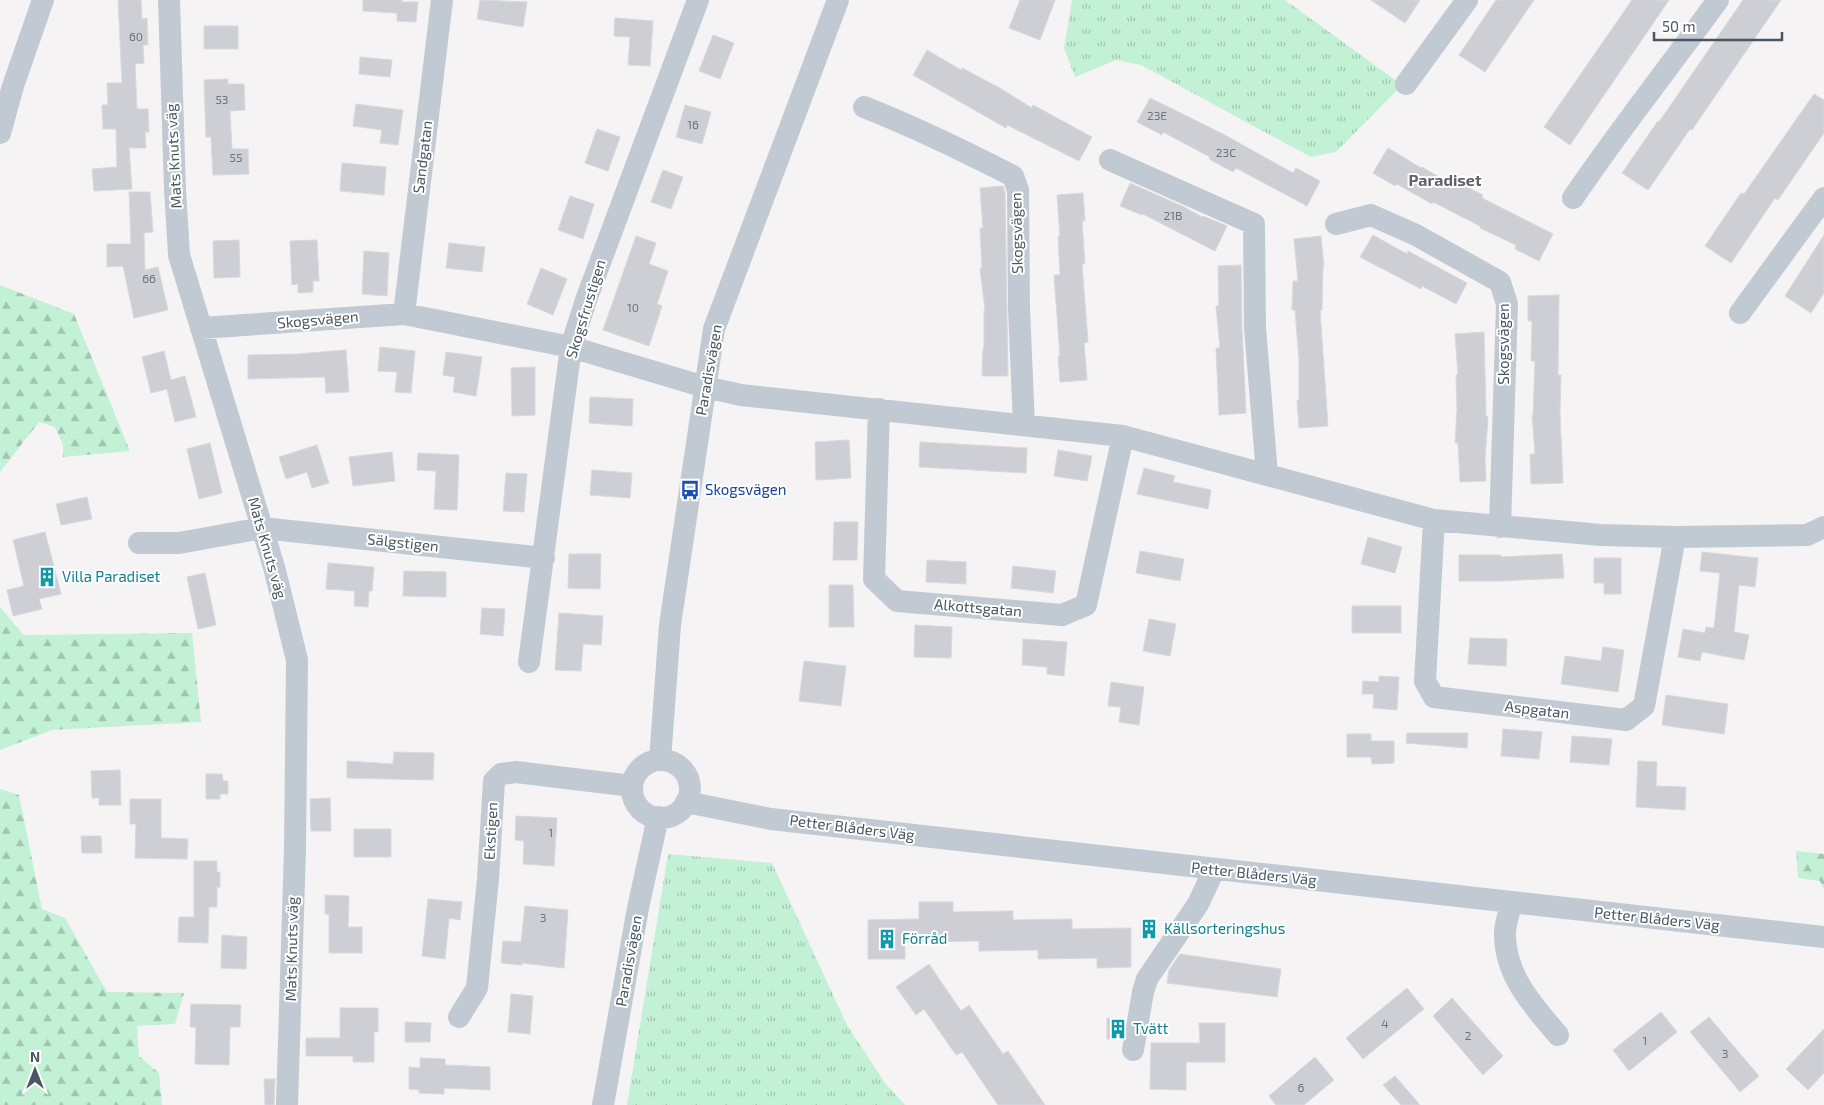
<svg xmlns="http://www.w3.org/2000/svg" width="1824" height="1105" font-family="'Exo 2',sans-serif">
<defs>
<pattern id="grass-tufts" width="24" height="20" patternUnits="userSpaceOnUse" patternTransform="scale(1.25)"><rect width="24" height="20" fill="#c3f1d5"/><path d="M3 7l-1-3M5 7V3M7 7l1-3M15 17l-1-3M17 17v-4M19 17l1-3" fill="none" stroke="#a0c6b0"/></pattern>
<pattern id="forest-firs" width="22" height="20" patternUnits="userSpaceOnUse" patternTransform="scale(1.25)"><rect width="22" height="20" fill="#c3f1d5"/><path d="M5 1l3.5 6h-7zM16 11l3.5 6h-7z" fill="#a0c6b0"/></pattern>
</defs>
<rect width="100%" height="100%" fill="#f5f3f3"/>
<!-- grass -->
<path fill="url(#grass-tufts)" d="M1072,0h213l117,85 -66,67 -25,5 -170,-92 -25,-5 -41,17 -11,-29z
M668,854l104,9 75,162 38,58 20,22h-278z"/>
<!-- forest -->
<path fill="url(#forest-firs)" d="M0,285l74,29 56,137 -67,6v-12l-8,-18 -16,-5 -39,50z
M0,607l24,28 168,-2 9,89 -149,8 -52,20z
M0,789l19,6 23,114 23,9 42,74 77,1 -9,31 -38,2 2,30 20,17 3,32h-162z
M1796,851l28,3v35l-4,-8 -22,-3z"/>
<!-- building -->
<path fill="#cdcfd5" stroke="#d7d9de" d="M118,0h23l1,19 5,-1 1,27h-5l1,18 -9,1 2,45h11l1,23h-4l1,16h-17l3,41 -38,2 -2,-22 25,-2 -1,-38h-13l-1,-24h6l-1,-22h15z
M363,0h39v2h16l-2,20 -19,-1v-8l-34,-2z
M480,0l47,2 -4,25 -46,-8z
M1020,0h35l-15,40 -31,-12z
M1371,0h49l-15,23z
M1496,0h38l-49,72 -26,-17z
M1632,0h37l-99,145 -26,-18z
M1743,0h38l-89,130 -2,-1 -42,61 -26,-17 36,-52 1,1z
M615,18l38,3 -3,45 -22,-1 2,-28 -16,-1z
M204,26h34v23h-34z
M713,35l21,8 -14,36 -21,-8z
M927,50l34,20 1,-2 36,19 34,21 1,-3 59,32 -13,24 -72,-36 -1,3 -93,-53z
M360,57l32,3 -2,17 -31,-3z
M228,79v5h16l1,26 -15,1 2,38h16l1,25 -36,1 -2,-38h-5l-2,-57z
M1814,94l10,6v33l-46,67 -3,-2 -44,65 -26,-17 36,-53 3,1z
M1150,98l73,36 70,39 3,-5 24,13 -13,25 -71,-38 -3,4 -24,-13 1,-2 -47,-25 -1,3 -25,-13z
M356,104l47,6 -5,35 -18,-2 2,-13 -29,-4z
M685,105l26,7 -9,32 -26,-7z
M597,129l23,8 -12,34 -23,-8z
M1388,148l33,20 1,-1 34,20 3,-4 24,12 -1,3 71,36 -14,27 -24,-12 1,-4 -36,-17v-2l-47,-24 -1,2 -35,-20 -2,2 -22,-13z
M342,163l44,4 -2,28 -44,-4z
M663,170l20,7 -12,32 -20,-7z
M1130,183l54,24 18,10 1,-1 24,10 -12,25 -72,-37 -1,1 -22,-9z
M1003,186l2,6 3,184h-26l1,-28h1v-38l1,-1 -5,-40 2,-1 -2,-40h3l-3,-40z
M129,192h21l3,40 -9,1 1,37 13,-3 10,43 -34,8 -11,-52 -16,1v-23h24z
M1083,193l2,28h-3l3,43h-3l6,78 -4,1 3,37 -27,2 -2,-26h2l-6,-81h6l-2,-39h2l-3,-41z
M570,196l24,8 -11,35 -25,-9z
M1373,235l34,19 1,-3 59,32 -11,21 -34,-18 -1,3 -61,-32z
M1824,235v58l-13,20 -26,-17z
M636,236l20,7 -7,21 19,7 -11,33 5,2 -13,40 -46,-16z
M1321,236l3,30h-1l-1,44h-2l8,116 -29,2 -2,-28h2v-40l-4,-50h-3l1,-29h5l-4,-42z
M239,240l1,37 -26,1 -1,-37z
M317,240l2,41h-6v11l-15,1v-9l-6,1 -2,-44z
M449,243l36,4 -3,25 -36,-4z
M364,251l25,2 -2,43 -25,-2z
M1241,265l1,63 4,85 -27,2 -3,-67h4l-4,-42h3l-1,-40z
M541,268l26,11 -14,36 -26,-11z
M1559,295l-1,80h3l-1,37 3,71 -32,1 -1,-30h5l-3,-39h1l2,-54h-4l1,-40h-4v-25z
M1484,332l2,84 2,1 -3,42 1,22 -26,1 -2,-39h-3l2,-33 -1,-35h2l-3,-41z
M380,347l35,4 -4,42 -16,-1 2,-20 -19,-1z
M346,350l3,42 -23,1 -1,-16 -77,2v-24l50,-1z
M164,351l7,29 14,-4 11,41 -21,5 -8,-33 -16,4 -9,-36z
M446,352l36,5 -6,39 -23,-4 2,-15 -12,-2z
M535,367v48l-23,1 -1,-48z
M590,397l43,2 -1,27 -43,-3z
M849,440l2,38 -35,2 -1,-38z
M920,442l107,6 -1,25 -107,-6z
M210,443l12,50 -23,6 -12,-50z
M317,445l12,38 -17,5 -5,-16 -21,7 -7,-22z
M1058,450l34,6 -5,25 -33,-5z
M392,452l3,29 -42,5 -4,-29z
M418,453l41,2 -2,55 -23,-1 2,-38 -19,-1z
M1144,468l31,8 -2,6 38,8 -3,19 -71,-15z
M592,470l40,3 -2,25 -40,-3z
M506,473l21,1 -3,38 -21,-1z
M87,497l5,22 -31,6 -5,-21z
M834,522h24l-1,38h-24z
M45,532l16,62 -22,5 3,10 -29,7 -6,-26 17,-4 -11,-46z
M1368,537l34,10 -7,26 -34,-9z
M1140,551l44,8 -4,22 -44,-8z
M1702,552l56,6 -3,29 -16,-2 -5,47 15,3 -5,25 -42,-8 -2,9 -22,-4 5,-28 22,4 1,-6 8,1 6,-55 -20,-2z
M569,554h32l-1,35 -32,-1z
M1562,554l2,24 -63,3h-42v-26h42v2z
M1594,558h27v36h-17v-11h-10z
M927,560l39,2v22l-40,-2z
M328,563l46,4 -2,24h-3l-1,16 -14,-1 1,-15 -29,-2z
M1013,566l43,5 -3,22 -42,-5z
M404,571l42,1v25l-43,-1z
M205,573l11,52 -18,4 -11,-52z
M829,585h24l1,42h-25z
M1352,606h49v27h-49z
M482,608l23,1 -2,27 -23,-2z
M559,613l44,3 -2,29 -18,-1 -2,27 -26,-1z
M1149,619l27,5 -6,32 -27,-5z
M915,625l37,2 -1,31 -37,-1z
M1470,638l37,1 -1,27 -38,-2z
M1023,639l44,3 -3,34 -17,-2v-7l-25,-2z
M1603,647l21,3 -6,42 -57,-8 4,-28 36,5z
M804,661l42,5 -5,40 -42,-5z
M1379,676l20,1 -2,33 -24,-2 1,-14h-12l1,-13 16,1z
M1111,682l33,5 -5,38 -20,-3 2,-15 -13,-1z
M1666,695l62,9 -4,30 -62,-9z
M1503,729l39,3 -3,27 -38,-3z
M1407,733h61l-1,15 -61,-5z
M1347,734h24v7h23v22l-22,1 -1,-7h-24z
M1572,736l40,3 -3,26 -39,-3z
M394,752l40,1 -1,27 -86,-2v-17l46,3z
M1638,761l19,1 -1,24 30,1 -1,23 -49,-3z
M120,770l1,35h-22v-7h-7l-1,-27z
M206,774h16l1,7h5v13h-8v5h-14z
M330,798l1,33h-20l-1,-32z
M130,799h31v39l27,1 -1,20 -52,-1 1,-34h-6z
M516,816l41,2 -3,48 -31,-2 1,-23 -9,-1z
M354,829h37v28h-37z
M81,836h20l1,17h-20z
M194,861h23v11h3v15h-3v20h-8l-1,36 -30,-1 1,-25h15z
M325,895l24,1 -1,31h14v26h-33v-39h-4z
M428,899l34,3 -2,18 -11,-2 -4,41 -23,-3z
M919,902h34v10l60,-1v9l59,-1v10l59,-1v39l-34,1v-10l-59,1v-9l-59,1v-10l-74,1v17h-37v-39l51,-1z
M525,906l43,4 -4,58 -42,-5v2l-21,-2 2,-22 18,1z
M1141,920h15l1,18h-16z
M222,935l25,2 -1,32 -25,-1z
M1180,954l101,15 -4,28 -110,-14 2,-13z
M929,964l32,47 8,-6 34,49 5,-3 37,54h-47l-36,-53 -6,3 -32,-46 -8,6 -20,-28z
M1407,988l17,21 -61,50 -17,-21z
M511,994l22,2 -3,38 -22,-2z
M1452,998l51,58 -20,19 -50,-59z
M191,1004l50,1 -1,22h-10l-1,38 -34,-1 1,-37h-6z
M340,1008h38v24h-4v30h-21v-6h-47v-18h34z
M1661,1012l16,20 -48,39 -16,-21z
M1709,1017l50,59 -19,16 -50,-60z
M1107,1018l18,1 -3,20h-15z
M405,1022l26,1 -1,19h-25z
M1199,1023h26v39h-39v28l-36,-1 1,-46h49z
M1824,1029v44l-16,17 -22,-21z
M1315,1057l19,23 -30,25h-28l-7,-9z
M420,1058l25,1v6l45,2v23l-46,-2v6l-25,-1v-3l-10,-1v-22l11,1z
M1395,1076l25,29h-19l-18,-20z
M264,1079h11l-1,26h-9z"/>
<g fill="none" stroke-linecap="round" stroke-linejoin="round">
<!-- minor -->
<path stroke="#c1cad2" stroke-width="22" d="M169,0l6,189 4,66 95,312 23,93 -2,189 -8,256
M1406,84l61,-84
M864,107c51,20 100,44 149,69l5,14 1,119 5,115
M0,133l13,-47 30,-86
M1110,160l144,64 1,104 12,146
M1573,198c46,-68 97,-132 145,-198
M1336,224l35,-9 45,20 84,47 7,22 -7,223
M1740,313l84,-115
M404,314l38,-314
M201,328l203,-14 167,33 134,40 36,8 382,41 311,84 167,15 74,2 132,-2 17,-8
M879,409l-5,170 23,22 165,14 24,-10 37,-169
M1434,520l-9,161 9,16 192,23 18,-14 31,-169
M139,543h40l83,-15 282,30
M529,662l42,-315 15,-47 112,-300
M660,760l10,-135 44,-296 124,-329
M632 789a29 29 0 1 1 58 0a29 29 0 1 1-58 0Z
M686,802l85,17 1053,118
M1512,903c-3,10 -7,20 -7,30 -1,41 28,73 53,102
M459,1017l18,-29 11,-109 6,-98 7,-7 15,-2 116,14
M1133,1050l10,-58 4,-13 51,-75 16,-34
M603,1105l35,-197 20,-91"/>
</g>
<!-- icons -->
<defs>
<symbol id="bus-bare" viewBox="-9 -9 18 18"><path d="M-5-6H5V4H4V6H2V4H-2V6H-4V4H-5ZM-3.5-4V0h7V-4ZM-3.5 1.2v1.5H-2V1.2ZM2 1.2v1.5H3.5V1.2Z" fill="#1a4fb4" stroke="#fff" stroke-width="2.5" paint-order="stroke"/></symbol>
<symbol id="building-bare" viewBox="-9 -9 18 18"><path d="M-4-6H4V6H1V3H-1V6H-4ZM-2.5-4.3h1.7v1.8h-1.7ZM.8-4.3h1.7v1.8H.8ZM-2.5-1h1.7V.8h-1.7ZM.8-1h1.7V.8H.8Z" fill="#0f9aa8" stroke="#fff" stroke-width="2.5" paint-order="stroke"/></symbol>
</defs>
<g fill-rule="evenodd">
<use href="#bus-bare" x="676" y="476" width="28" height="28"/>
<use href="#building-bare" x="33" y="563" width="28" height="28"/>
<use href="#building-bare" x="1135" y="915" width="28" height="28"/>
<use href="#building-bare" x="873" y="925" width="28" height="28"/>
<use href="#building-bare" x="1104" y="1015" width="28" height="28"/>
</g>
<g text-anchor="middle" stroke-width="4" stroke-linejoin="round" paint-order="stroke">
<!-- number labels -->
<g font-size="12" fill="#6b747e">
<text x="136" y="41">60</text>
<text x="222" y="104">53</text>
<text x="1157" y="120">23E</text>
<text x="693" y="129">16</text>
<text x="1226" y="157">23C</text>
<text x="236" y="162">55</text>
<text x="1173" y="220">21B</text>
<text x="149" y="283">66</text>
<text x="633" y="312">10</text>
<text x="551" y="837">1</text>
<text x="543" y="922">3</text>
<text x="1385" y="1028">4</text>
<text x="1468" y="1040">2</text>
<text x="1645" y="1045">1</text>
<text x="1725" y="1058">3</text>
<text x="1301" y="1092">6</text>
</g>
<!-- street labels -->
<g font-size="15" fill="#4a5661" stroke="#fff">
<text transform="translate(174 156) rotate(-93)" y="5">Mats Knuts väg</text>
<text transform="translate(423 157) rotate(-83)" y="5">Sandgatan</text>
<text transform="translate(1017 233) rotate(-91)" y="5">Skogsvägen</text>
<text transform="translate(586 309) rotate(-73)" y="5">Skogsfrustigen</text>
<text transform="translate(318 320) rotate(-5)" y="5">Skogsvägen</text>
<text transform="translate(1504 344) rotate(-90)" y="5">Skogsvägen</text>
<text transform="translate(709 370) rotate(-80)" y="5">Paradisvägen</text>
<text transform="translate(403 543) rotate(6)" y="5">Sälgstigen</text>
<text transform="translate(267 548) rotate(74)" y="5">Mats Knuts väg</text>
<text transform="translate(978 608) rotate(5)" y="5">Alkottsgatan</text>
<text transform="translate(1537 710) rotate(7)" y="5">Aspgatan</text>
<text transform="translate(852 828) rotate(7)" y="5">Petter Blåders Väg</text>
<text transform="translate(491 831) rotate(-87)" y="5">Ekstigen</text>
<text transform="translate(1254 874) rotate(6)" y="5">Petter Blåders Väg</text>
<text transform="translate(1657 919) rotate(6)" y="5">Petter Blåders Väg</text>
<text transform="translate(292 949) rotate(-89)" y="5">Mats Knuts väg</text>
<text transform="translate(629 961) rotate(-80)" y="5">Paradisvägen</text>
</g>
<!-- transit labels -->
<g font-size="15" fill="#164399" stroke="#fff" text-anchor="start">
<text x="705" y="495">Skogsvägen</text>
</g>
<!-- culture labels -->
<g font-size="15" fill="#0d838f" stroke="#fff" text-anchor="start">
<text x="62" y="582">Villa Paradiset</text>
<text x="1164" y="934">Källsorteringshus</text>
<text x="902" y="944">Förråd</text>
<text x="1133" y="1034">Tvätt</text>
</g>
<!-- neighbourhood labels -->
<g font-size="16" font-weight="bold" fill="#5f6368" stroke="#fff">
<text x="1445" y="186">Paradiset</text>
</g>
</g>
<!-- north arrow -->
<g transform="translate(35 1070)" stroke="#ffffff" stroke-width="4" paint-order="stroke">
<path d="M0-4L9 19L0 12L-9 19Z" fill="#4a5661"/>
<text y="-8" font-size="14" font-weight="bold" text-anchor="middle" fill="#4a5661">N</text>
</g>
<!-- scale -->
<path d="M1654 32v8h128v-8" fill="none" stroke="#4a5661" stroke-width="2.5"/>
<text x="1662" y="32" font-size="15" fill="#4a5661" stroke="#ffffff" stroke-width="4" paint-order="stroke">50 m</text>
</svg>
